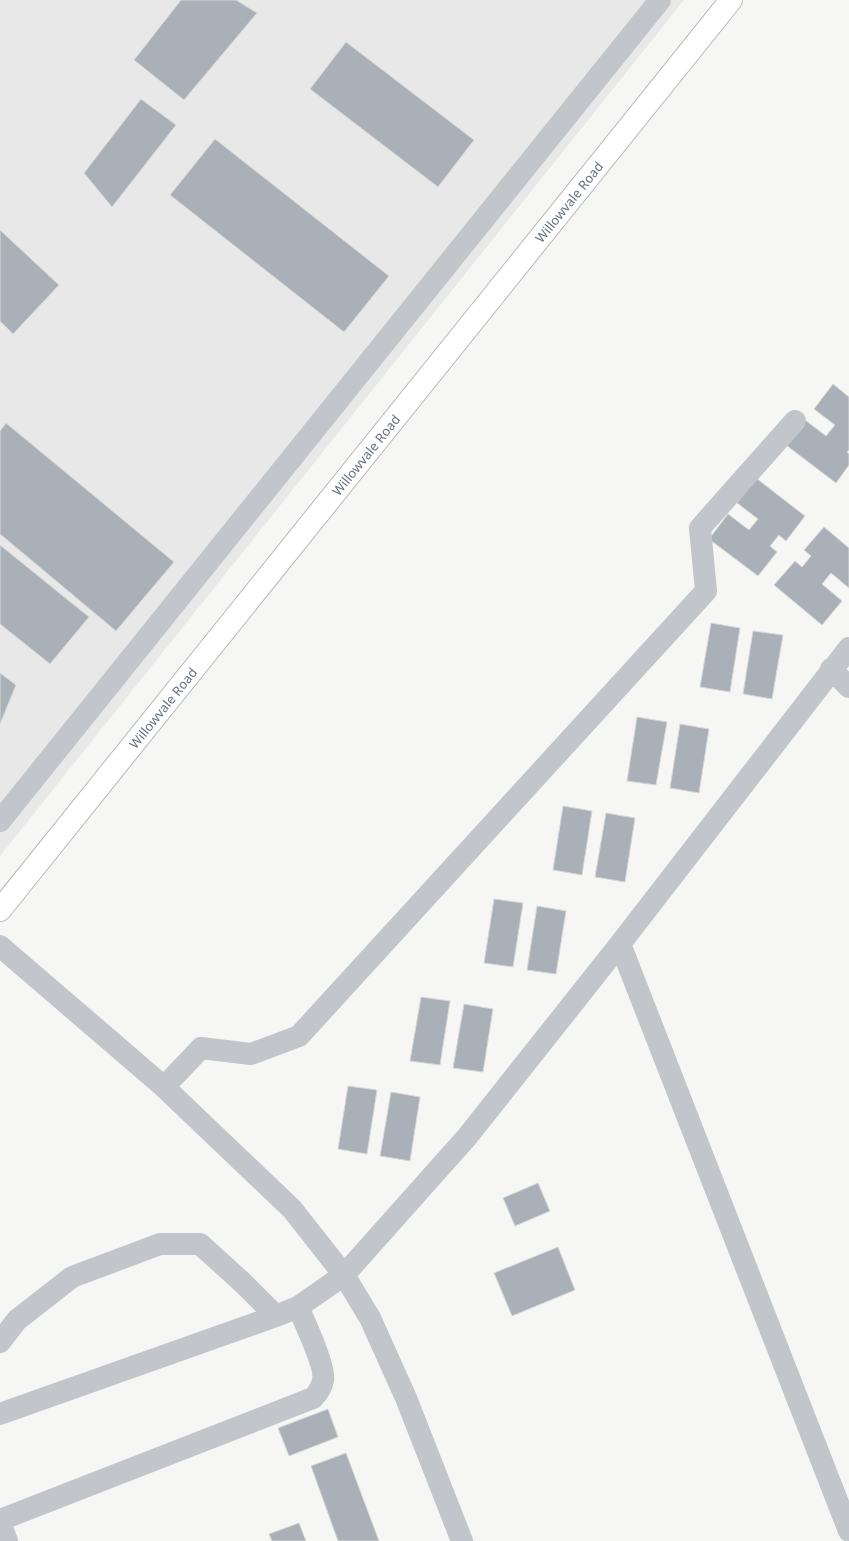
<svg xmlns="http://www.w3.org/2000/svg" width="849" height="1541" font-family="'Noto Sans',sans-serif">
<rect width="100%" height="100%" fill="#f6f7f4"/>
<!-- built -->
<path fill="#e7e8e7" d="M0,0h684l-684,856z"/>
<!-- building -->
<path fill="#aab0b8" stroke="#d8d8d6" d="M181,0h55l21,13 -73,87 -50,-40z
M346,42l128,98 -36,47 -128,-98z
M141,99l35,26 -64,82 -28,-34z
M215,139l174,137 -45,56 -174,-137z
M0,230l59,55 -46,49 -13,-13z
M833,384l16,13v53l-2,2 2,2v11l-13,18 -50,-38 19,-25 21,16 9,-11 -21,-16z
M6,423l168,139 -58,69 -116,-97v-103z
M756,478l49,38 -19,25 -7,-6 -9,11 7,6 -19,24 -49,-37 19,-25 21,16 9,-11 -21,-16z
M824,527l25,21v40l-18,-15 -9,11 20,17 -20,24 -48,-40 21,-24 7,6 9,-11 -7,-6z
M0,545l89,72 -39,47 -50,-40z
M711,623l29,5 -10,64 -30,-5z
M753,631l30,4 -11,64 -29,-5z
M0,673l16,12 -16,39z
M637,717l30,5 -11,63 -29,-4z
M680,724l29,5 -10,64 -29,-5z
M563,806l29,5 -10,64 -29,-5z
M606,813l29,5 -10,64 -30,-5z
M494,899l29,4 -10,64 -29,-4z
M537,906l29,5 -10,63 -29,-4z
M421,997l29,4 -10,64 -30,-4z
M464,1004l29,5 -10,63 -30,-4z
M348,1086l29,4 -10,64 -29,-5z
M391,1092l29,5 -10,64 -30,-5z
M538,1183l12,28 -35,15 -12,-28z
M558,1247l17,43 -63,26 -18,-43z
M328,1409l10,28 -49,19 -11,-28z
M346,1453l33,88h-41l-27,-75z
M299,1523l7,18h-34l-3,-7z"/>
<g fill="none" stroke-linecap="round" stroke-linejoin="round">
<defs>
<path id="major" d="M0,910l731,-910"/>
</defs>
<!-- major casing -->
<use href="#major" stroke="#b5b8bd" stroke-width="24"/>
<!-- minor -->
<path stroke="#c2c5c9" stroke-width="22" d="M831,669l18,18
M0,821l660,-821
M620,944l229,587
M0,946l164,141 128,122 52,66 26,43 36,80 56,143
M164,1087l37,-39 50,6 48,-18 407,-445 -6,-63 95,-107
M0,1342l17,-22 55,-43 88,-33h40l43,39 33,33
M0,1414l276,-98 22,-9 46,-32 123,-138 153,-193 229,-296
M0,1520l313,-122c5,-5 9,-11 10,-18 3,-13 -19,-59 -25,-73
M0,1522l7,19"/>
<!-- major -->
<use href="#major" stroke="#fff" stroke-width="22"/>
</g>
<g text-anchor="middle" stroke-width="4" stroke-linejoin="round" paint-order="stroke">
<!-- street labels -->
<g font-size="13" fill="#667284" stroke="#fff">
<text transform="translate(569 202) rotate(-51)" y="5">Willowvale Road</text>
<text transform="translate(366 455) rotate(-51)" y="5">Willowvale Road</text>
<text transform="translate(163 708) rotate(-51)" y="5">Willowvale Road</text>
</g>
</g>
</svg>
